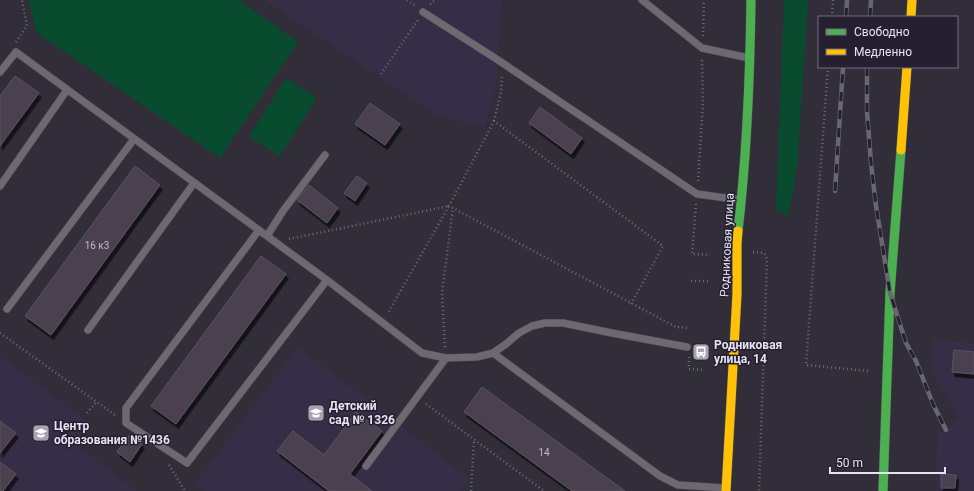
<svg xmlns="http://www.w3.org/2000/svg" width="974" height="491" font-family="Roboto,sans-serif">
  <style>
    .built { fill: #362d46 }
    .green { fill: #084b2f }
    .building { fill: #4b404f; stroke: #59545e; filter: url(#shadow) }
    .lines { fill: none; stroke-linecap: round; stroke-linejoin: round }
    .lane-casing { stroke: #4f4b55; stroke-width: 8 }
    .fast-casing { stroke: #4f4b55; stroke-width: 10 }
    .slow-casing { stroke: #4f4b55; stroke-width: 10 }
    .path { stroke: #6c6a71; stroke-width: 2.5; stroke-dasharray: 1 3; stroke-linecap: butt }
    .lane { stroke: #6c6971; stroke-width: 7 }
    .fast { stroke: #4caf50; stroke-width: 9 }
    .slow { stroke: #ffc107; stroke-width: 9 }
    .rail-casing { stroke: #68666f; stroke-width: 4.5 }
    .rail { stroke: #261f32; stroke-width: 3; stroke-dasharray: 9; stroke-linecap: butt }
    .labels { text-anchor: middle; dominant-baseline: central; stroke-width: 3; stroke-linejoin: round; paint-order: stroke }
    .number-label { font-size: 10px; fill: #bfbac7 }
    .street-label { font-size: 12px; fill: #e6e2ef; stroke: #261f32 }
    .poi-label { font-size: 12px; font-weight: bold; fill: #e6e2ef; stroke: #261f32; text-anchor: start }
  </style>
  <defs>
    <filter id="shadow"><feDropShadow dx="2.5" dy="4.5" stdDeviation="0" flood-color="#0009"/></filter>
  </defs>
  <rect width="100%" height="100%" fill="#312e39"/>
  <path class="built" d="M265,0h237l-6,88 -11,39 -48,-11z
    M933,339l41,4v148h-38l1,-63 9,2 13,-13 -28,-46z
    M298,347l172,132 -9,12h-256l-10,-8z
    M0,355l88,67 -12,22 61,47h-137z"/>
  <path class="green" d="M28,0h211l59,42 -78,116 -183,-125z
    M784,0h24l-11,169 -9,47 -12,-6z
    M286,78l31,20 -37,58 -31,-19z"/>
  <path class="building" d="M15,76l24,17 -39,53v-50z
    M370,103l30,21 -15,21 -30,-21z
    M540,107l42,31 -11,16 -42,-31z
    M135,166l25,19 -109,150 -26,-19z
    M357,176l10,7 -12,18 -11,-8z
    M309,185l29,23 -11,15 -30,-23z
    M261,256l25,18 -110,150 -25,-18z
    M954,350l20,2v22l-22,-2z
    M482,387l143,104h-53l-108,-79z
    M356,412l26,19 -32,43 22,17h-43l-52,-40 16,-20 31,24z
    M0,421l16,12 -16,20z
    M129,435l13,9 -12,18 -13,-10z
    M0,462l16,12 -13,17h-3z
    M941,474l15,1 -1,13h-14z"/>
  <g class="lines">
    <g class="lane-casing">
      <path id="lane" d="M642,0l60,48 47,10
        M423,12l75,48 199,134 44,6
        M0,72l16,-20 311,228 95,73 24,5 31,-1 16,-4 13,-9 13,-11 13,-7 13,-3h18l49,10 75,14
        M0,186l67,-96
        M259,230l-133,178v15l61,40 140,-183
        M267,236l16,-25 42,-56
        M7,309l127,-170
        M88,330l106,-147
        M493,353l167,123 18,9 48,3
        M366,466l80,-108"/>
    </g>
    <g class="fast-casing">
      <path id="fast" d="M738,231c9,-77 12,-154 13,-231
        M883,491l7,-198 11,-143"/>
    </g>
    <g class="slow-casing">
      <path id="slow" d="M911,17l1,-17
        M901,150l6,-83
        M726,491l11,-197v-51l1,-12"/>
    </g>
    <path class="path" d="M407,0l9,6
      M430,4l5,-4
      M832,17l1,-17
      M703,36l1,-36
      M16,42l11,-16 -5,-26
      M828,67l-22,298 63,6
      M381,74l37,-54
      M494,121l7,-29 1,-17
      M698,181l5,-77 -1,-45
      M696,204l-4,50 18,1
      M289,239l160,-33 -61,107
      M753,252l11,1 3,6 -8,232
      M691,281h18
      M631,304l32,-58 -169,-125 -45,85 227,121 13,1
      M0,333l115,82
      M445,347l-3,-54 11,-85
      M689,357v12l15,1
      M426,404l118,87
      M87,413l10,-12
      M169,465l16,26
      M471,491l3,-51"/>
    <use href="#lane" class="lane"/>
    <use href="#fast" class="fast"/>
    <use href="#slow" class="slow"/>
    <g class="rail-casing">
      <path id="rail" d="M846,17l1,-17
        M870,17l1,-17
        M867,67v45l4,51 5,43 14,87 16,50 10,18 17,43 13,26
        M835,191l8,-124"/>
    </g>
    <use href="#rail" class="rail"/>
  </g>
  <defs>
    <g id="bus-square" transform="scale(0.9)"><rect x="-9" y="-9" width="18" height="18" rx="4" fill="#a7a3af" stroke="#261f32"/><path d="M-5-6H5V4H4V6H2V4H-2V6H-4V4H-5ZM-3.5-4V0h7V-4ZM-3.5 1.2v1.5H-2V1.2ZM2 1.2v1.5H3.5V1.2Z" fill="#fff"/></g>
    <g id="school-square" transform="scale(0.9)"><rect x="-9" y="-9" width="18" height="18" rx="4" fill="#a7a3af" stroke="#261f32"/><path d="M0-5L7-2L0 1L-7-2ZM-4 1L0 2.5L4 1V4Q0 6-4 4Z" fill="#fff"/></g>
  </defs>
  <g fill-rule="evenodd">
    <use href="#bus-square" x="701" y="352"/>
    <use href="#school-square" x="316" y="413"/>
    <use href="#school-square" x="41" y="433"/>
  </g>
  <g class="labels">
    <g class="number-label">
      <text x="97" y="245">16 к3</text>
      <text x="544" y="452">14</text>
    </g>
    <g class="street-label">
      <text transform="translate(727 245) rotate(-87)">Родниковая улица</text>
    </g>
    <g class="poi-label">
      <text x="714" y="345">Родниковая<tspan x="714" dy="14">улица, 14</tspan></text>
      <text x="329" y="406">Детский<tspan x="329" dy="14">сад № 1326</tspan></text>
      <text x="54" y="426">Центр<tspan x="54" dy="14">образования №1436</tspan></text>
    </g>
  </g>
  <rect x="818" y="16" width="140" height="52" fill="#261f32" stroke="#736d7e"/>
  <rect x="826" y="29" width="20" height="6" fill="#4caf50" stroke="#736d7e"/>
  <text x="854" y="36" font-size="12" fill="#e6e2ef">Свободно</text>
  <rect x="826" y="49" width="20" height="6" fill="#ffc107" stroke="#736d7e"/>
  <text x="854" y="56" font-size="12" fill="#e6e2ef">Медленно</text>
  <path d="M830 467v6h115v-6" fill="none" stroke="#e6e2ef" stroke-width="2"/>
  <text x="836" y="467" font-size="12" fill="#e6e2ef" stroke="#261f32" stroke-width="3" paint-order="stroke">50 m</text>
</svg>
